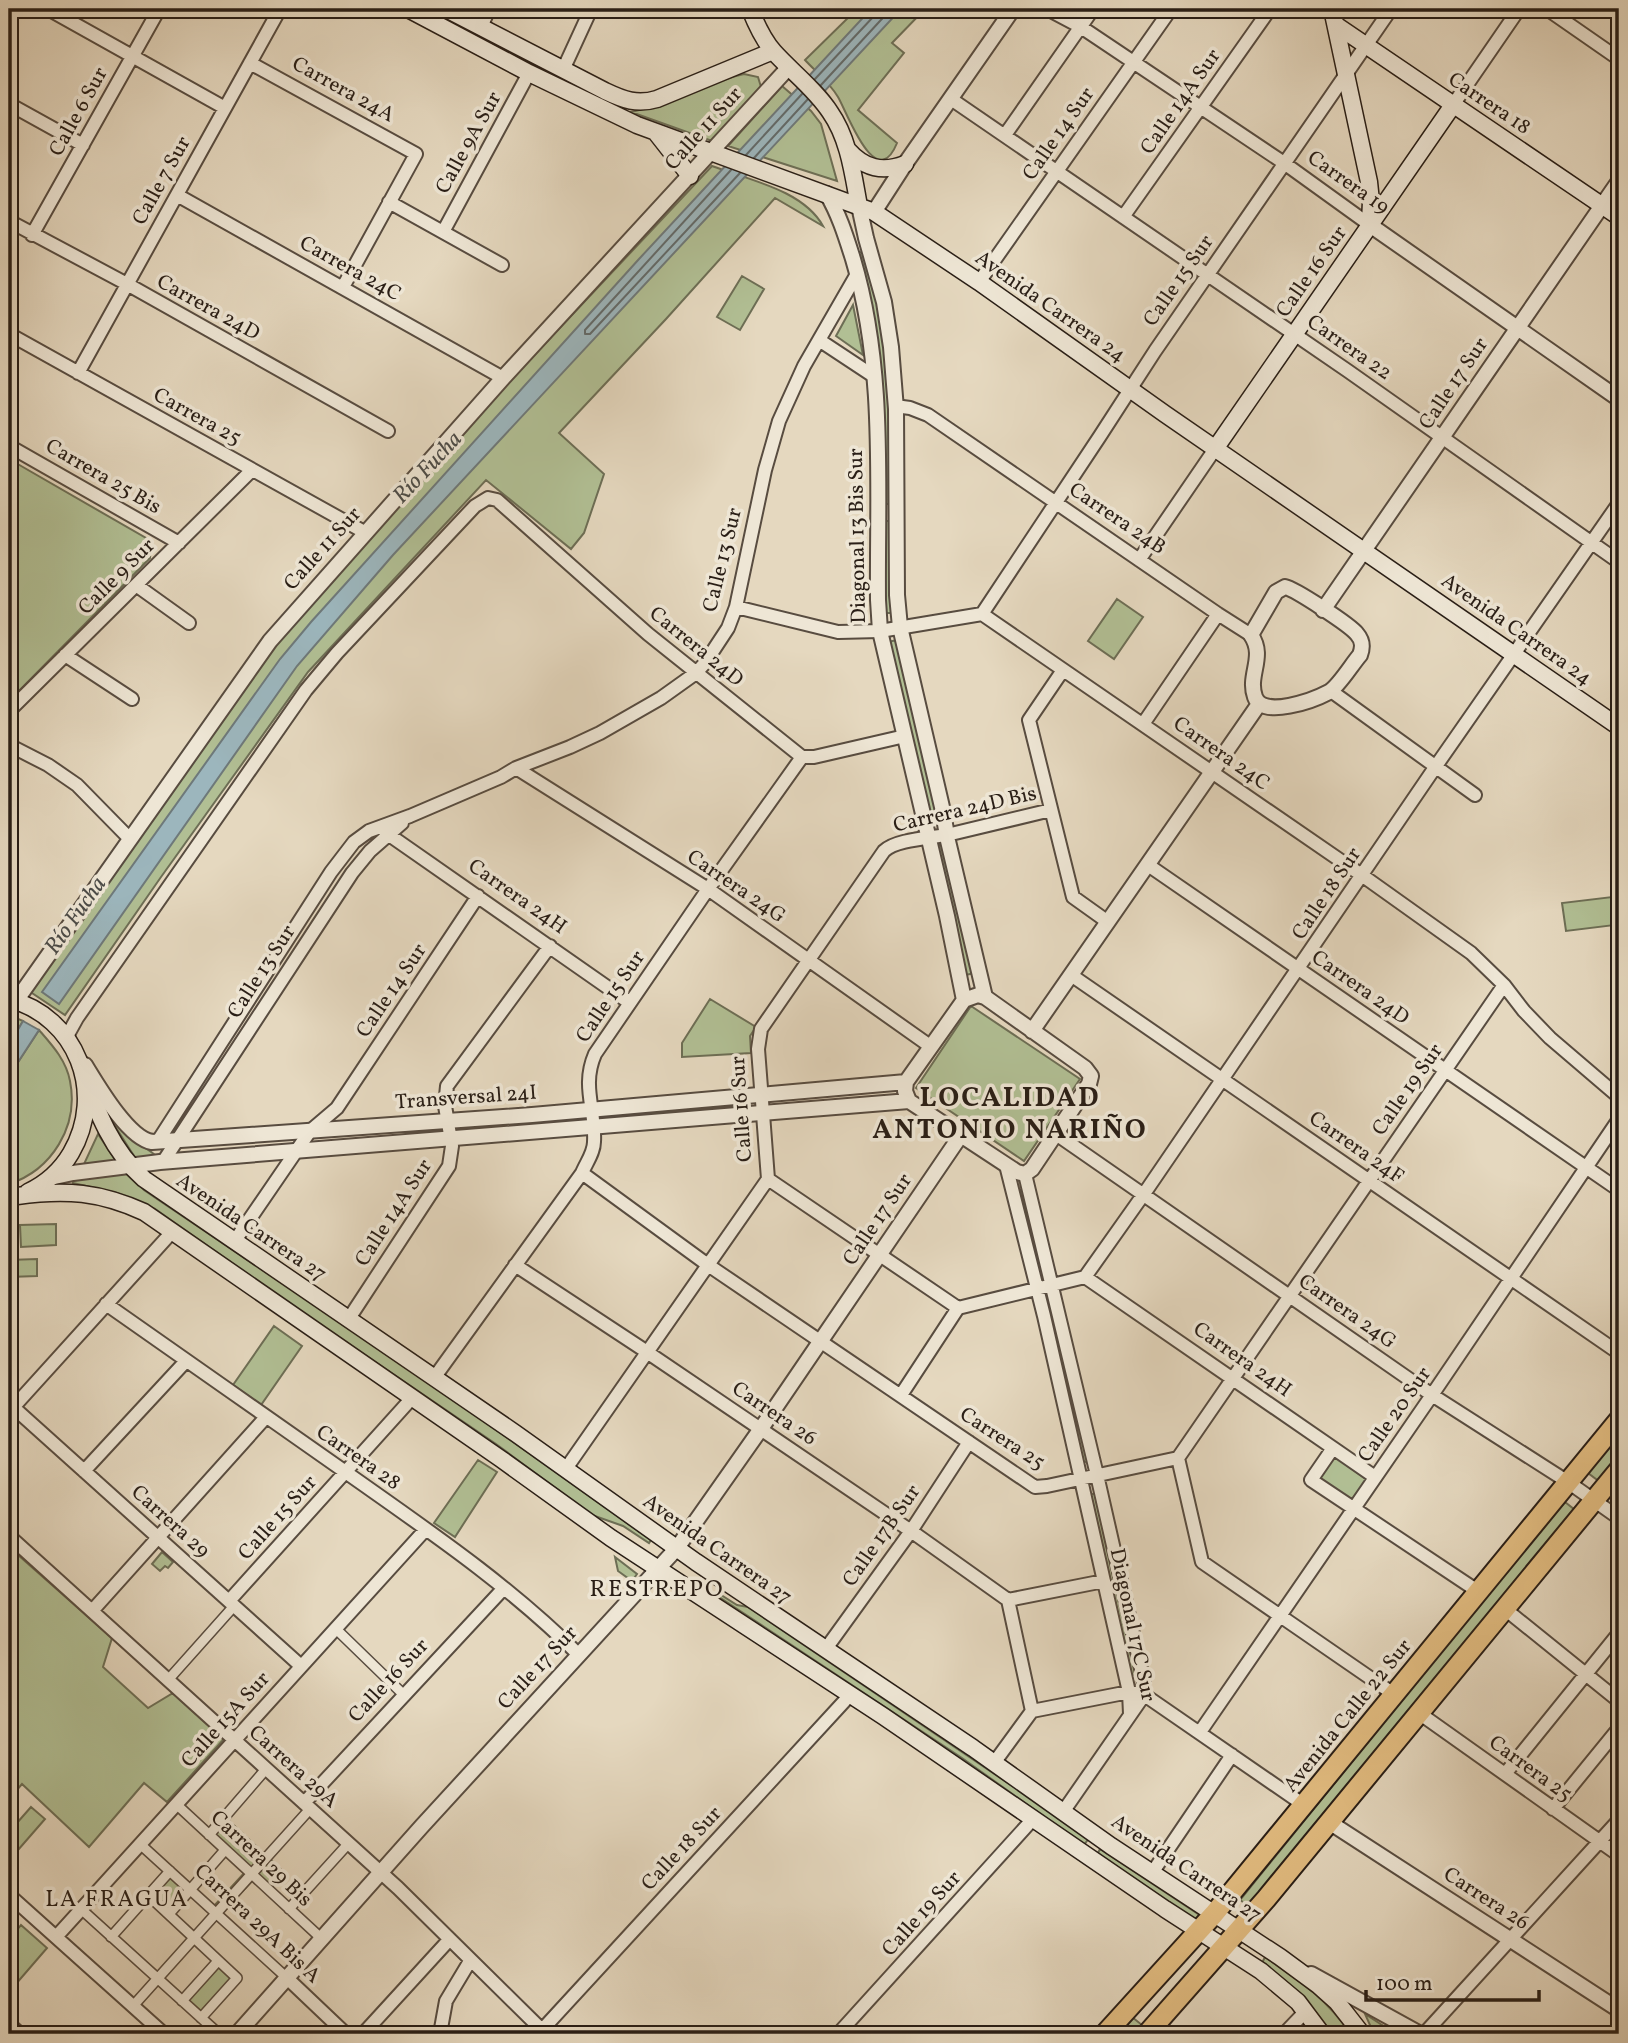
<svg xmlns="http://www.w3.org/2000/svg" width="1628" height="2043" font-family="Vollkorn,serif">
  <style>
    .green { fill: #b1bf94; stroke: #6d6e55; stroke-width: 2 }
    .water { fill: #9cb6bd; stroke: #6e797a; stroke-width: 2 }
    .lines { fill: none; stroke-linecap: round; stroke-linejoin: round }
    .shore { stroke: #626a6a; stroke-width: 2 }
    .pedestrian-casing { stroke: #584c40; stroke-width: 12 }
    .minor-casing { stroke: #584c40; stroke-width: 16 }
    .tertiary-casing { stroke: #584c40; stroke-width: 18 }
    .secondary-casing { stroke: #291e16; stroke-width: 19 }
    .primary-casing { stroke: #291e16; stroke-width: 23 }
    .pedestrian { stroke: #eee6d5; stroke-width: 9 }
    .minor { stroke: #eee6d5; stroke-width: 12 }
    .tertiary { stroke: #eee6d5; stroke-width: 14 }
    .secondary { stroke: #eee6d5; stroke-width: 16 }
    .primary { stroke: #e2bc80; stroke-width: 19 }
    .labels { text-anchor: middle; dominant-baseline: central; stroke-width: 7; stroke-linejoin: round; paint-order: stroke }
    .street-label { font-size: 21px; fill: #291e16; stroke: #eee6d5 }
    .water-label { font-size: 23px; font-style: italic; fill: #4c4c48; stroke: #eee6d5 }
    .neighbourhood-label { font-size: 23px; letter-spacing: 2px; fill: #291e16; stroke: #eee6d5 }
    .quarter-label { font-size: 24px; letter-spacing: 2px; fill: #291e16; stroke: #eee6d5 }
    .district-label { font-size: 28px; font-weight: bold; letter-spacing: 2px; fill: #291e16; stroke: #eee6d5 }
  </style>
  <rect width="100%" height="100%" fill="#e5d8bf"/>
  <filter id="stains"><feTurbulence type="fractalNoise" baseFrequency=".00286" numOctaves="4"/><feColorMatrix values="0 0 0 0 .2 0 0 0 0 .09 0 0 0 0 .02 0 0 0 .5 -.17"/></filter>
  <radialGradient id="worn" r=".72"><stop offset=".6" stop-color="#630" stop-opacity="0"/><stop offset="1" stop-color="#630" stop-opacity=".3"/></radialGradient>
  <path class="green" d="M857,9h68l-33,34 12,10 -46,57 39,33c-21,52 -50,-31 -59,-46 -8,-14 -22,-25 -33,-37z
    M744,74l14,3 3,10 -49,54 -81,-29c39,-9 74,-29 113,-38z
    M782,86l29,25 10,13 16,57 -109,-35z
    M712,166c37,14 91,24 111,60l-48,-28 -109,121 -107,114 45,41 -20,59 -13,16 -85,-69 -178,192 -147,205 -96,138 -36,-24 233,-331 214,-243z
    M862,252c7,24 16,48 20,73 9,58 9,120 9,179h-8l-26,-251z
    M742,276l22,13 -24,41 -23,-13z
    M853,305l10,50 -27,-19z
    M9,459l137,79c4,7 5,12 4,20l-141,143z
    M882,521h9l2,92h-8z
    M1117,599l26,18 -29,42 -26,-18z
    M897,640l42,183 -9,2 -42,-183z
    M944,844l30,129 -8,2 -30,-129z
    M1612,897l3,28 -49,6 -4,-28z
    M710,999l46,28 -6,9 1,17 -69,4v-14z
    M971,1006l109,73 -56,82 -108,-73z
    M9,1015l14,6 -14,24z
    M39,1030c13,15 27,30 31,51 9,45 -18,89 -61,103v-108z
    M107,1105c7,11 14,23 23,32 9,9 17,10 27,20l-21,2 -32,-50z
    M98,1134l18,27 -32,3z
    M126,1171l18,19 19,13 253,170 235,167 -2,3 -26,-17 -31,-11 -96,-71 -200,-136 -141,-99 -38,-16 -44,-10v-5z
    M1025,1189l20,83 -8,2 -21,-83z
    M56,1224v21l-35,2 -1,-22z
    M37,1259v17l-28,1v-17z
    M1052,1300l38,161 -11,2 -37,-160z
    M274,1326l28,20 -41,59 -28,-20z
    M1619,1434v24l-19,24 -12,-9z
    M1334,1456l33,24 -16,22 -33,-24z
    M478,1460l19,12 -42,65 -21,-14z
    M1097,1493l40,182 -8,1 -41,-181z
    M1565,1502l10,8 -326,396 -9,-6 226,-279z
    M9,1547l103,91 -9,29 45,41 25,-15 51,46 -57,63 -23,-19 -55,64 -67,-63 -13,15z
    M162,1552l11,10 -5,6 -3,-2 -5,5 -8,-7z
    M615,1557l22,17 -5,7 -14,-10z
    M718,1593l19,12 11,2 341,231 -5,7 -122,-87 -246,-163z
    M31,1807l14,12 -27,31 -9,-8v-10z
    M225,1817l60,56 -16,17 -14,-12 -33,35 -8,-7 33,-36 -38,-35z
    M1100,1849l101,67 -5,5 -99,-66z
    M170,1871l20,19 -21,24 -21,-19z
    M21,1925l26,23 -38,44v-52z
    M1265,1957c32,22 64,43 85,77h-20c-20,-30 -41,-49 -68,-71z
    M218,1962l19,16 -36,38 -17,-15z
    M1365,2014l31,20h-22z
    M1132,2017l10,8 -8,9h-17z"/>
  <path class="water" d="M871,9h30l-508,546 -96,111 -238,338 -17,-12 238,-333 31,-37 328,-363z
    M23,1021l16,9 -30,46v-31z"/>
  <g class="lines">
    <path class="shore" d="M815,79l59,-63 2,-7
      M821,85l70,-76
      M746,155l56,-61
      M754,158l54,-59
      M731,170l-146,160v4h5l150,-161"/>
    <g class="pedestrian-casing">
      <path id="pedestrian" d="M335,1628l70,68
        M168,1680l66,-74
        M176,1804l146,135
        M209,1835l57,-66
        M140,1844l147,134
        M148,1895l89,83 -36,40
        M81,1909l138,125
        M289,1909l59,-65
        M169,1914l56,-64
        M111,1937l59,-66
        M182,2001l36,-40
        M133,2006l177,-197"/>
    </g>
    <g class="minor-casing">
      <path id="minor" d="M48,9l177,99
        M1047,9l34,18 203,136 86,62
        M1547,9l72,50
        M481,27l8,-18
        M250,63l166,91 -73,133
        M563,70l28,-61
        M951,99l397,272 271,191
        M9,104l74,41
        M1453,105l66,-96
        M1005,135l88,-126
        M177,195l326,183
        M389,202l113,63
        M1123,217l147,-208
        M9,221l118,63 261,147
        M443,232l86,-159
        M32,235l127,-226
        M979,282l192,-273
        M9,334l357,199
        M819,340l56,37
        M78,373l202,-364
        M895,406l15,2 18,7 290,199 33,21
        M9,446l170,97
        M1139,560l76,-111
        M136,585l53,38
        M736,607l102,25 42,-1 102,-17 381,262 108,77 33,32 20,26 26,27 69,59
        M982,614l118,-178 55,-85 236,-342
        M65,655l67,44
        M1063,670l-34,50 44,177 35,25
        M1331,691l144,104
        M9,711l243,-241
        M1143,724l75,-110
        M9,745l39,20 29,20 53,54
        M516,768l192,121 222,157
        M385,832l245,171
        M1148,865l471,325
        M1071,975l548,378
        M66,1038l11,-20 229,-328 31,-37 138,-147 13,-8 9,2 151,134 154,123h12l91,-21
        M1056,1134l376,261 136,87 51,36
        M158,1141l173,-269 23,-30 15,-11 41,-15 91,-39 15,-9 54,-21 30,-14 61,-35 35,-25 9,-10 23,-35 8,-21 29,-137 14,-49 25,-55 53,-92
        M163,1162l189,-289 18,-22 32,-28
        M1006,1165l38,151 85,376 1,22
        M582,1173l126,92 327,222 12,-1 131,-28
        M1025,1174l72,301 47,207 -2,16 -79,114
        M768,1179l190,129
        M234,1242l76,-111 27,-23 141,-212
        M515,1265l126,83 270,183 97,69
        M1085,1277l290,200
        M106,1304c83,58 165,116 248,174 78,55 157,109 225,177
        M958,1308l127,-31 63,-89 288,-422 183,-263
        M348,1320l101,-154 3,-20 -7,-40 2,-20 103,-140
        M434,1378l148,-205c4,-10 12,-20 12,-31 2,-32 -13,-56 1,-88l113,-165 94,-132
        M901,1395l57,-87
        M13,1407l288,259
        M9,1412l163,-180
        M1333,1448l-22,32 168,112
        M1178,1458l326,-473
        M1178,1458l24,104 193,133
        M565,1470l203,-291 -10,-130 3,-20 123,-178c12,-12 49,-13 67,-17 34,-8 67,-16 100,-24
        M84,1471l102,-110
        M9,1536l389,352 148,146
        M1008,1600l24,111
        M1008,1600l96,-19
        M229,1601l183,-203
        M1505,1609l114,92
        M92,1611l174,-194
        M825,1650l86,-119 58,-89
        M1032,1711l97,-19 14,2 161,111
        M1419,1713l200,142
        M1200,1732l232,-337 187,-276
        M994,1763l38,-52
        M1505,1774l114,-141
        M304,1803l200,-215
        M1553,1809l66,-81
        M1152,1873l80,-118
        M9,1895l155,139
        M56,1937l370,-408
        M287,1978l59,56
        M9,2024l11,10
        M542,2030l309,-336
        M363,2034l86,-94
        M440,2034l6,-33 24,-40
        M838,2034l195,-215
        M1284,2034l22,-23
        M1424,2034l195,-214"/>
    </g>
    <g class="tertiary-casing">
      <path id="tertiary" d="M827,194c12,20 19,43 26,65 33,110 24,227 25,341l2,31 67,285 17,84
        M859,206l7,32 18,64 7,45 5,62 1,186 3,32 42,180 6,34 37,156
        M874,212l31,-48 108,-155
        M1370,225l249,174
        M1285,587c10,2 65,38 72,47 6,7 6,13 3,21 -8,9 -21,31 -31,37 -15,8 -66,27 -74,5 -8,-22 11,-40 -4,-62l25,-43z
        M1323,610l296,-429
        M978,995l7,2 100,71 6,8 -2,8 -57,85 -7,5 -8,-2 -108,-71 -4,-10 1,-9 58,-82z
        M16,1001l254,-360 233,-263 286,-311
        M1032,1031l227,-327
        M85,1065c13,21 43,73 67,77l380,-27 374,-33
        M50,1178l23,-5 87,-11 749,-61
        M1329,1822l290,188
        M1311,1974l109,60
        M237,2034l185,-208 255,-278 83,-118 201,-295"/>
    </g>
    <g class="secondary-casing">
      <path id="secondary" d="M408,9l121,64 108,52 237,87 105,70 186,132 454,313
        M446,9l159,82c19,9 32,14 52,8l116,-48
        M750,9c6,15 13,31 24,43 18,20 41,37 56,60 19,27 23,62 29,94
        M1332,9l37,173 2,19 -1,22
        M1336,25l283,192
        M657,134l33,42
        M848,150c16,18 34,23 57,14
        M1215,449l238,-344
        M9,999c68,18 97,94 62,154 -10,17 -26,31 -43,39
        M83,1072c14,40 29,79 61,107l371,254 181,129 277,186 138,98 169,111 38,28 19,17 25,32
        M17,1196c49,-7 83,-4 127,16l357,247 110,79 272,178 282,193 96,62 37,31 24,32"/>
    </g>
    <g class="primary-casing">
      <path id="primary" d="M1105,2034l109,-120 405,-494
        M1147,2034l119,-135 353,-429"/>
    </g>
    <use href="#pedestrian" class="pedestrian"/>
    <use href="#minor" class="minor"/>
    <use href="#tertiary" class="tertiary"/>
    <use href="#secondary" class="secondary"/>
    <use href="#primary" class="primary"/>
  </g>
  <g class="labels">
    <g class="street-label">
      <text transform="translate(343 90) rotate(29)">Carrera 24A</text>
      <text transform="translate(1181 102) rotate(-55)">Calle 14A Sur</text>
      <text transform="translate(1489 104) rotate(34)">Carrera 18</text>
      <text transform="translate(79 112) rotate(-61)">Calle 6 Sur</text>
      <text transform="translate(704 129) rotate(-48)">Calle 11 Sur</text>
      <text transform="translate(1059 134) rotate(-55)">Calle 14 Sur</text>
      <text transform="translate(469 143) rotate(-61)">Calle 9A Sur</text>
      <text transform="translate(162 181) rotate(-61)">Calle 7 Sur</text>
      <text transform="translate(1348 183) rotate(35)">Carrera 19</text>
      <text transform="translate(350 269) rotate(29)">Carrera 24C</text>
      <text transform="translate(1312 272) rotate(-55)">Calle 16 Sur</text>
      <text transform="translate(1179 281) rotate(-55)">Calle 15 Sur</text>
      <text transform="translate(1050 307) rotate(35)">Avenida Carrera 24</text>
      <text transform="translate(208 308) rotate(29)">Carrera 24D</text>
      <text transform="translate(1349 348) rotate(35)">Carrera 22</text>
      <text transform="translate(1454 384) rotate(-56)">Calle 17 Sur</text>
      <text transform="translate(197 417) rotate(29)">Carrera 25</text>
      <text transform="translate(103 477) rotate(30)">Carrera 25 Bis</text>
      <text transform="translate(1117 519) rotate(34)">Carrera 24B</text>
      <text transform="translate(858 536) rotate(-91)">Diagonal 13 Bis Sur</text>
      <text transform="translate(323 549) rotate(-48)">Calle 11 Sur</text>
      <text transform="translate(723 560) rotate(-76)">Calle 13 Sur</text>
      <text transform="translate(117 577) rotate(-45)">Calle 9 Sur</text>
      <text transform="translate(1516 630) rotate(35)">Avenida Carrera 24</text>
      <text transform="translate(696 647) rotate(39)">Carrera 24D</text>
      <text transform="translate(1221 754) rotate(35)">Carrera 24C</text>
      <text transform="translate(965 810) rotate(-13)">Carrera 24D Bis</text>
      <text transform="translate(736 887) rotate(34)">Carrera 24G</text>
      <text transform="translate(1327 894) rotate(-56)">Calle 18 Sur</text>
      <text transform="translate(517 897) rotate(35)">Carrera 24H</text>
      <text transform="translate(262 972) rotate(-57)">Calle 13 Sur</text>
      <text transform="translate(1360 988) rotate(35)">Carrera 24D</text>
      <text transform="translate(392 991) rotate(-56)">Calle 14 Sur</text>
      <text transform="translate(611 997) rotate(-56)">Calle 15 Sur</text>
      <text transform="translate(1408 1090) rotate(-55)">Calle 19 Sur</text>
      <text transform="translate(466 1098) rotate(-4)">Transversal 24I</text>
      <text transform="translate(742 1109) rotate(-94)">Calle 16 Sur</text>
      <text transform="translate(1356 1148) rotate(35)">Carrera 24F</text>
      <text transform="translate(394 1213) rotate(-57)">Calle 14A Sur</text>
      <text transform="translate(878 1220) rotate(-56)">Calle 17 Sur</text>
      <text transform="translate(251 1228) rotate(34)">Avenida Carrera 27</text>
      <text transform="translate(1347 1312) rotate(35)">Carrera 24G</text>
      <text transform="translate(1242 1360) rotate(35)">Carrera 24H</text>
      <text transform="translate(774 1414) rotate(34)">Carrera 26</text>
      <text transform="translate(1395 1415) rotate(-55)">Calle 20 Sur</text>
      <text transform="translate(1002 1439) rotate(33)">Carrera 25</text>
      <text transform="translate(358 1458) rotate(35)">Carrera 28</text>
      <text transform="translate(278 1518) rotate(-48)">Calle 15 Sur</text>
      <text transform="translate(170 1522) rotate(42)">Carrera 29</text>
      <text transform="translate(882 1536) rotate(-55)">Calle 17B Sur</text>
      <text transform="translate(717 1550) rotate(35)">Avenida Carrera 27</text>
      <text transform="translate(1132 1625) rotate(78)">Diagonal 17C Sur</text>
      <text transform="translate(538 1668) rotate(-47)">Calle 17 Sur</text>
      <text transform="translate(389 1681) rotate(-47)">Calle 16 Sur</text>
      <text transform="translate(1348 1716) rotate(-51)">Avenida Calle 22 Sur</text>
      <text transform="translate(226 1720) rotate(-48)">Calle 15A Sur</text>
      <text transform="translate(293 1767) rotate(42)">Carrera 29A</text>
      <text transform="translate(1530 1769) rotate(36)">Carrera 25</text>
      <text transform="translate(682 1849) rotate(-47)">Calle 18 Sur</text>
      <text transform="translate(261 1859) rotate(43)">Carrera 29 Bis</text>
      <text transform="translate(1186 1869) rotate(34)">Avenida Carrera 27</text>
      <text transform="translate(1486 1899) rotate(33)">Carrera 26</text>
      <text transform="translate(922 1914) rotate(-48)">Calle 19 Sur</text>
      <text transform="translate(257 1924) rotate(43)">Carrera 29A Bis A</text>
    </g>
    <g class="water-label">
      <text transform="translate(428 468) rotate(-47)">Río Fucha</text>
      <text transform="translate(76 916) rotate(-55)">Río Fucha</text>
    </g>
    <g class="neighbourhood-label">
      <text x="117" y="1900">LA FRAGUA</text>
    </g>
    <g class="quarter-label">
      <text x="657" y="1590">RESTREPO</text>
    </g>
    <g class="district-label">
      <text x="1010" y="1098">LOCALIDAD<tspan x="1010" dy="32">ANTONIO NARIÑO</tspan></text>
    </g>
  </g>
  <rect width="1628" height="2043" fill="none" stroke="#e5d8bf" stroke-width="35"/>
  <rect x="10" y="10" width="1607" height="2022" fill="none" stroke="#291e16" stroke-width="3.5"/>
  <rect x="18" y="18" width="1593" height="2008" fill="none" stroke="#291e16" stroke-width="2"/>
  <path d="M1366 1990v10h173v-10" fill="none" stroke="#291e16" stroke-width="3.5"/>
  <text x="1376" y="1990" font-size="21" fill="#291e16" stroke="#eee6d5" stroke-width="5" paint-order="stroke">100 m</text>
  <rect width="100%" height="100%" filter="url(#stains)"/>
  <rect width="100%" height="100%" fill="url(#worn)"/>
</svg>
